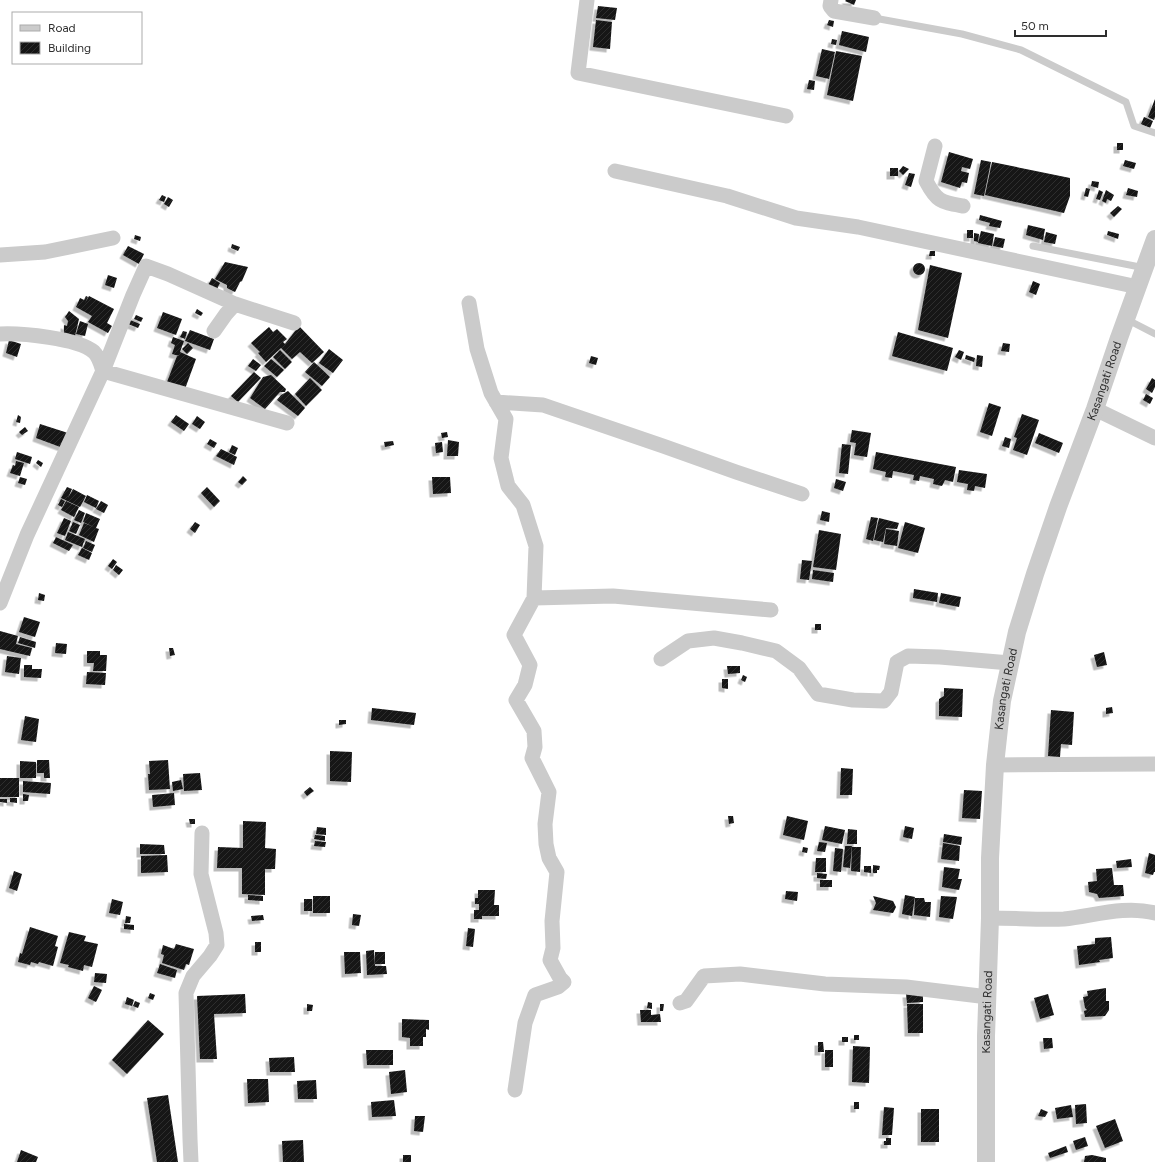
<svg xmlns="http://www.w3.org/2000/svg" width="1155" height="1162" font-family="Figtree,sans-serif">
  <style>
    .building { fill: url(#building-hatch); filter: url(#shadow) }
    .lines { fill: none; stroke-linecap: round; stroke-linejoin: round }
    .service { stroke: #cbcbcb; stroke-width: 7 }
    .minor { stroke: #cbcbcb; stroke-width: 15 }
    .tertiary { stroke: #cbcbcb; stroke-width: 18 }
    .labels { text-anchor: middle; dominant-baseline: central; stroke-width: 4; stroke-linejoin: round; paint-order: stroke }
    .street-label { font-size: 12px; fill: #2e2e2e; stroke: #fff }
  </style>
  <defs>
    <pattern id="building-hatch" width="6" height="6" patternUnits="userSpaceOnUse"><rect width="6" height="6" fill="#151515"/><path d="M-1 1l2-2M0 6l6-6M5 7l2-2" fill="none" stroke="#2f2f2f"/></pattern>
    <filter id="shadow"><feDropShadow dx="-3.5" dy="3.5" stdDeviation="0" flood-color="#0004"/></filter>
  </defs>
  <rect width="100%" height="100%" fill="#fff"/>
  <path class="building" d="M846,0h10l-2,5 -9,-4z
    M598,6l19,2 -2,12 -19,-2z
    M596,20l16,2 -2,27 -17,-2z
    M829,20l5,1 -1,6 -6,-2z
    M842,31l27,6 -3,15 -27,-7z
    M832,39l5,1 -1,5 -5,-1z
    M822,49l13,3 -6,27 -13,-3z
    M836,51l26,5 -9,45 -26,-6z
    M809,80l6,1 -1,9 -7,-1z
    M1155,99v18l-1,3 -6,-3z
    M1144,117l9,4 -3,7 -9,-4z
    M1117,143h6v7h-6z
    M949,152l24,7 -3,10 -8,-2 -1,4 8,2 -2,10 -5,-1 -2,6 -19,-6z
    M981,160l10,2 -7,34 -10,-2z
    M1125,160l11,3 -2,6 -11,-3z
    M992,162l78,16v18l-6,17 -79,-18z
    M903,166l6,3 -6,6 -4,-4z
    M890,168h8v8h-8z
    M909,173l6,1 -4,13 -6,-2z
    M1092,181l7,1 -1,6 -7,-2z
    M1086,188l4,1 -2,8 -4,-1z
    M1128,188l10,3 -1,6 -11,-2z
    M1099,190l4,2 -3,8 -4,-1z
    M1106,190l8,5 -3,6 -4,-2 -1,4 -4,-2z
    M162,195l4,2 -2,5 -5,-2z
    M168,197l5,3 -4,7 -5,-3z
    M1118,206l4,3 -8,8 -4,-4z
    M980,215l22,6 -2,7 -11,-2 1,-3 -11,-3z
    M1028,225l17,4 -2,11 -17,-5z
    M967,230h6v8h-6z
    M981,231l13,3 -2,12 -14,-3z
    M1108,231l11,3 -1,5 -11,-4z
    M1046,232l11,3 -2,9 -11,-2z
    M974,233l5,1 -1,8 -4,-1z
    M135,235l6,2 -1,4 -6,-2z
    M995,237l10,2 -2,9 -10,-2z
    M232,244l8,3 -2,4 -7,-3z
    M128,246l16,8 -5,10 -16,-9z
    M930,251h5v5h-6z
    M225,262l23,5 -6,14 -2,1 -5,10 -8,-4v-3l-12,-6z
    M913 269a6 6 0 1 1 12 0a6 6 0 1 1-12 0Z
    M930,265l32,8 -14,65 -30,-8z
    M108,275l9,3 -3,10 -9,-3z
    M212,278l8,5 -3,6 -9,-4z
    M1033,281l7,3 -4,11 -7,-3z
    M86,296l2,1 -3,6 4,-7 25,13 -7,14 5,3 -4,7 -20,-11 4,-6 -16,-9 4,-9 4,2z
    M197,309l6,4 -2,3 -6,-3z
    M69,311l10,8 -4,17 -11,-3v-8l3,1 1,-5 -3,-4z
    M163,312l19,7 -6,16 -19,-7z
    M136,315l7,3 -2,4 -7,-3z
    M130,320l10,4 -2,4 -10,-4z
    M80,321l8,3 -3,12 -9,-2z
    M299,326l25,26 -12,11 -12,-11 -8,7 -11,-11 -15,14 -8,-9 2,-1 -9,-9 18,-16 4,5 4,-3 10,10 -4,3 2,2z
    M190,330l24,9 -4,11 -25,-9z
    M183,331l4,1 -2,7 -5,-2z
    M898,332l55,16 -6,23 -55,-15z
    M173,337l11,4 -4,11 16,7 -11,30 -18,-7 10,-26h2l-7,-2 3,-9 -4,-2z
    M9,340l12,4 -4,13 -11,-4z
    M188,343l5,5 -6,6 -5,-5z
    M1003,343l7,1 -1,8 -8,-1z
    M329,349l14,11 -10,13 -14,-10z
    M280,350l12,12 -7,7 -12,-12z
    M959,350l5,2 -3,8 -6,-3z
    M966,355l9,3 -1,4 -9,-3z
    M977,355l6,1 -1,11 -6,-1z
    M591,356l7,2 -2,7 -7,-2z
    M253,359l8,6 -5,6 -8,-5z
    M271,359l13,11 -7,7 -13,-11z
    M314,362l16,15 -8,9 -17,-14z
    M254,372l7,6 -23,24 -7,-6z
    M271,375l15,14 -1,3h-5l-15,17 -15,-11 13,-21z
    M310,378l12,12 -16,16 -11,-12z
    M1152,378l3,2v7l-3,6 -6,-4z
    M288,391l17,17 -7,8 -21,-16 4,-5z
    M1146,394l7,4 -3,6 -7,-4z
    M989,403l12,4 -9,29 -12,-4z
    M1022,414l17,6 -12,35 -14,-5 4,-12 -3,-1z
    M18,415l3,2 -1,6 -4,-1z
    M176,415l13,9 -5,7 -13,-9z
    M197,416l8,6 -5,7 -8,-5z
    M40,424l28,9 -5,15 -27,-10z
    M25,427l3,4 -6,4 -3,-3z
    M852,430l19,3 -4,24 -13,-2 2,-12 -6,-1z
    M447,432l1,5 -6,1 -1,-5z
    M1039,433l24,10 -4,10 -24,-10z
    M1005,437l6,2 -2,9 -7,-2z
    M210,439l7,4 -3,5 -7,-4z
    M448,440l11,2 -1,14h-11z
    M393,441l1,4 -9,2 -1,-5z
    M442,442l1,10 -7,1 -1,-10z
    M842,444l9,1 -3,29 -9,-1z
    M232,445l6,3 -3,7 -6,-3z
    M221,449l16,8 -3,8 -18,-9z
    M17,452l15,5 -2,7 -15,-5z
    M876,452l80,15 -3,15 -8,-2 -3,6 -9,-2 1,-5 -14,-3 -1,5 -6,-1 1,-5 -21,-4 -1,7 -7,-1 1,-5 -13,-3z
    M38,460l5,3 -2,4 -5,-4z
    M16,461l8,2 -4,13 -10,-3 3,-8 2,1z
    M959,470l28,4 -2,14 -10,-2 -1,5 -7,-1 1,-6 -11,-2z
    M243,476l4,4 -5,5 -4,-3z
    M20,477l7,2 -2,6 -7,-2z
    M432,477h18l1,16 -18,1z
    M836,479l10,3 -3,9 -9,-3z
    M67,487l5,2 -4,9 5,-9 13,7 -6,11 -19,-9z
    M207,487l13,14 -6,6 -13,-14z
    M87,495l12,6 -3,7 -12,-6z
    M61,499l4,2 -3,6 -4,-2z
    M66,501l13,6 -5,10 -13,-7z
    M101,501l7,4 -4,8 -8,-4z
    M79,510l6,3 -4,10 -7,-3z
    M822,511l8,2 -1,9 -9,-2z
    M86,513l14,6 -4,9 3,1 -5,13 -15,-7 5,-12 10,4 -11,-5z
    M871,517l7,1 -5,23 -7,-2z
    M64,518l7,3 -6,15 -8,-3z
    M879,518l20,5 -2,6 -11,-1 -3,14 -9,-2z
    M73,522l7,3 -4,9 -7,-3z
    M195,522l5,3 -5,8 -5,-4z
    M905,522l20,6 -7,25 -20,-5z
    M886,529l13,2 -2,15 -13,-2z
    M819,530l22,4 -5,36 -23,-3z
    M68,532l17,7 -3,8 -17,-7z
    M56,537l17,8 -4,6 -16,-8z
    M86,541l9,4 -3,7 -9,-4z
    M82,548l10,5 -3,7 -11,-5z
    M113,559l4,3 -5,7 -4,-3z
    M802,560l10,1 -3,19 -9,-1z
    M116,565l7,5 -4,5 -6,-5z
    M813,570l21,3 -1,9 -21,-3z
    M914,589l24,4 -1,9 -24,-4z
    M39,593l6,2 -1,6 -6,-1z
    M941,593l20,4 -2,10 -20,-4z
    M24,617l16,5 -5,15 -16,-5z
    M815,624h6v6h-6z
    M0,631l18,5 -2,8 16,4 -2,8 -30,-7z
    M20,637l16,5 -1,6 -17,-5z
    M56,643l11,1 -1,10 -11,-1z
    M169,648h4l2,7 -5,1z
    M87,651h13v4h7l-1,16h-13l1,-8h-7z
    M1104,652l3,13 -10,2 -3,-12z
    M7,656l14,2 -2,16 -14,-2z
    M24,665h8v4h10l-1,9 -17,-1z
    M727,666h13v7l-12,1z
    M87,672l19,1 -1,12 -19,-1z
    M743,675l4,2 -2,5 -4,-2z
    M722,679h6v10l-6,-1z
    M944,688l19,1 -1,28 -23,-1v-17l5,-3z
    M1112,707l1,6 -7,1v-6z
    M372,708l44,5 -2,12 -43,-5z
    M1051,710l23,2 -2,33 -11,-1 -1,13 -12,-1z
    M25,716l14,3 -3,23 -15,-2z
    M339,720h7v4l-7,1z
    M330,751l22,1 -1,30 -21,-1z
    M37,760h12l1,18h-6v-5h-7z
    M168,760l2,29 -21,1 -1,-16h2l-1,-13z
    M20,761l16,1v16h-16z
    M841,768l12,1 -1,26h-12z
    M200,773l2,17 -18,1 -1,-17z
    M0,778h19v19h-19z
    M181,780l2,9 -10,2 -1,-9z
    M23,781l28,2 -1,11 -27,-2z
    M310,787l4,4 -7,5 -3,-4z
    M964,790l18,1 -2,28 -18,-1z
    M174,793l1,12 -22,2 -1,-12z
    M23,794l6,1 -1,6h-5z
    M10,798h7v5l-7,-1z
    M0,799h7v4l-7,-1z
    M728,816h5l1,7 -5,1z
    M787,816l21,5 -4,19 -21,-5z
    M189,819h6v5h-5z
    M243,821l23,1 -1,26 11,1 -1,20h-10v26l-23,-1v-26h-25l1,-21 25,1z
    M825,826l20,4 -3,14 -20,-4z
    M905,826l9,2 -2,11 -9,-2z
    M317,827l9,1v7l-10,-1z
    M848,829l9,1v14h-10z
    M944,834l18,3 -1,8 -18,-3z
    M315,835l10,1v5l-11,-2z
    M315,841l11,1 -1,5 -11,-1z
    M819,842l8,1 -2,9 -8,-1z
    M943,843l17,3 -1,15 -18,-2z
    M140,844l24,1 1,9h-25z
    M845,846h7l-2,22 -7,-1z
    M803,847l5,1 -1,5 -5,-1z
    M852,847h9l-1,25 -9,-1z
    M835,848l8,1 -2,23 -8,-1z
    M1149,853l6,2v17h-1l-1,3 -8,-2z
    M167,855l1,17 -27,1v-17z
    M816,858h10v14h-11z
    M1131,859l1,8 -15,1 -1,-7z
    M873,865l7,1 -1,4h-2v3h-4z
    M864,866h7v7l-7,-1z
    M944,867l16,2 -2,10h4l-3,11 -17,-3z
    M1112,868l2,17h9l1,11 -25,2 -2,-4 -8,-2 -1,-10 9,-1 -1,-12z
    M14,871l8,3 -5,17 -8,-3z
    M817,873l10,1 -1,5 -9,-1z
    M820,880h12v7h-12z
    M478,890h17l-1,15h5v11h-17v3h-8v-9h5v-6h-4v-6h3z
    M786,891l12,1 -1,9 -12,-2z
    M248,895l15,1v5l-15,-1z
    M905,895l10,2 -3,19 -10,-2z
    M313,896h17v17h-17z
    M873,896l20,5 3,6 -3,6 -20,-3 3,-7z
    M941,896l16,1 -4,22 -14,-2z
    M915,898h9l1,4h6l-1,15 -16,-2z
    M112,899l11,3 -3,13 -11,-2z
    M304,899h8v12h-8z
    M353,914l8,1 -2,11 -7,-1z
    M263,915l1,5 -12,1 -1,-5z
    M126,916l5,1 -1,6h-5z
    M124,924l10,1v5l-10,-1z
    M30,927l28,9 -3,10 3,1 -5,19 -14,-4 -1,2 -7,-2 -1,3 -12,-3 2,-9 2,1z
    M468,928l7,1 -2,18 -7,-1z
    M69,932l17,4 -2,5 14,3 -6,23 -8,-2 -1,6 -15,-4 1,-2 -9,-2z
    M1111,937l2,21 -14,2 1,2 -21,3 -2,-19 18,-2v-6z
    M255,942h6v10h-6z
    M176,944l18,5 -5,16 -3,-1 -2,6 -22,-7 2,-8 -3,-1 2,-9 11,4z
    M374,950l1,16h11l1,8 -20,1 -1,-24z
    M344,952h16l1,21 -16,1z
    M375,952h10v12h-10z
    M160,964l17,6 -2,8 -18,-5z
    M95,973l12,1 -1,9 -12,-1z
    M94,986l8,4 -6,12 -8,-4z
    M1106,988v13h3v9l-4,6 -20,1 -1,-6 3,-1 -2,-2 -2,-11 5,-1 -1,-5z
    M150,993l5,2 -2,5 -5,-2z
    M245,994l1,19 -32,1 3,45h-17l-3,-63z
    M906,994h17v8l-16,1z
    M1048,994l6,21 -14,4 -6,-21z
    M127,997l7,3 -2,6 -7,-2z
    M135,1001l5,2 -2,5 -5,-2z
    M648,1002l4,1v6l-5,-1z
    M307,1004l6,1 -1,6h-5z
    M660,1004h4l-1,7h-3z
    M907,1004h16v29h-15z
    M640,1010h11v5l9,-1 1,8h-20z
    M402,1019l27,1v10l-3,-1v8h-3v9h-13v-8l-8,-1z
    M148,1020l16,14 -37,40 -15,-14z
    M854,1035h5v5h-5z
    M842,1037h6v5h-6z
    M1043,1038h9l1,10 -9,1z
    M818,1042h5l1,10h-6z
    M853,1046l17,1 -1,36 -17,-1z
    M366,1050h27v15h-26z
    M825,1050h8v17h-8z
    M294,1057l1,15h-25l-1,-14z
    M405,1070l2,22 -16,2 -2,-22z
    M247,1079h21l1,23 -21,1z
    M316,1080l1,19h-19l-1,-18z
    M168,1095l10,67h-21l-10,-64z
    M394,1100l2,16 -24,1 -1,-15z
    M854,1102h5v7h-5z
    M1086,1104l1,19 -11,1 -1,-19z
    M1071,1105l2,12 -16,2 -2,-11z
    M884,1107l10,1 -2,27h-10z
    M921,1109h18v33h-18z
    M1041,1109l7,3 -3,5 -7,-1z
    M415,1116h10l-2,16 -9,-1z
    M1115,1119l8,22 -18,7 -9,-22z
    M1085,1137l3,9 -12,4 -3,-9z
    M886,1138h5v7h-7v-4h2z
    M303,1140l1,22h-21l-1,-21z
    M1066,1146l2,6 -18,6 -2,-5z
    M21,1150l17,7 -2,5h-19z
    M403,1155h8v7h-8z
    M1092,1155l14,3v4h-22l1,-6z"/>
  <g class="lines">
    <path class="service" d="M874,18l88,16 59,16 105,52 8,24 21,7
      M1033,246l112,22
      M1126,319l29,15"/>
    <path class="minor" d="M587,0l-9,73 208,43
      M831,0l-1,6 4,5 40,7
      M935,146l-9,35c11,21 15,21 37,25
      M615,171l112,25 69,22 62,9 280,60
      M0,255l45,-3 68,-14
      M469,303l8,46 14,44 15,26 -5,39 7,28 15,19 13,41 -2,52 -20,37 16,30 -5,20 -9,15 18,31 1,16 -3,11 17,34 -4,32 1,20 3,14 8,14 -5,49 1,27 -3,12 10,18 4,4 -6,5 -23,8 -10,28 -10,67
      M214,331l12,-17 9,-10 59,19
      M0,334c21,-1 78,4 94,18 5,5 7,13 9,19l184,52
      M496,402l47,3 120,41 73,26 66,22
      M1095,409l60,29
      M534,598l79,-2 158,14
      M0,603l27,-68 76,-164 30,-76 13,-29 22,8 67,30
      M661,659l27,-18 26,-3 28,5 34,8 23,17 19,26 35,6 31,1 7,-9 6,-30 11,-6 32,1 70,6
      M995,765l160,-1
      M990,918c25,0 50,2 74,1 29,-3 61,-14 91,-6
      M680,1003l6,-2 18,-25 36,-2 85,10 81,3 82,10
      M191,1162l-1,-23 -4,-146 7,-17 17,-20 7,-11 -1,-12 -15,-59 1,-41"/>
    <path class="tertiary" id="s1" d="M986,1162v-126l4,-118v-60l5,-93 7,-64 15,-69 18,-58 23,-67 37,-98 24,-71 36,-99"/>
  </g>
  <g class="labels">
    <g class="street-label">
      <text stroke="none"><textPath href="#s1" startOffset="798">Kasangati Road</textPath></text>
      <text stroke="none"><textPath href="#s1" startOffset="474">Kasangati Road</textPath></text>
      <text stroke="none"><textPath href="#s1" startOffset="150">Kasangati Road</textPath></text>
    </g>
  </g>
  <rect x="12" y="12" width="130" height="52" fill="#ffffff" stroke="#ababab"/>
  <rect x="20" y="25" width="20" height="6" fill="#cbcbcb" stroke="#ababab"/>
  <text x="48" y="32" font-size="12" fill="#2e2e2e">Road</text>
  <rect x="20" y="42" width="20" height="12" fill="url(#building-hatch)" stroke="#ababab"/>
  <text x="48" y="52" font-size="12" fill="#2e2e2e">Building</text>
  <path d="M1015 30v6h91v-6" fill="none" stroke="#2e2e2e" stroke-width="2"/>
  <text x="1021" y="30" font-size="12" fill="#2e2e2e" stroke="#ffffff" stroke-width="3" paint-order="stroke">50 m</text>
</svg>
